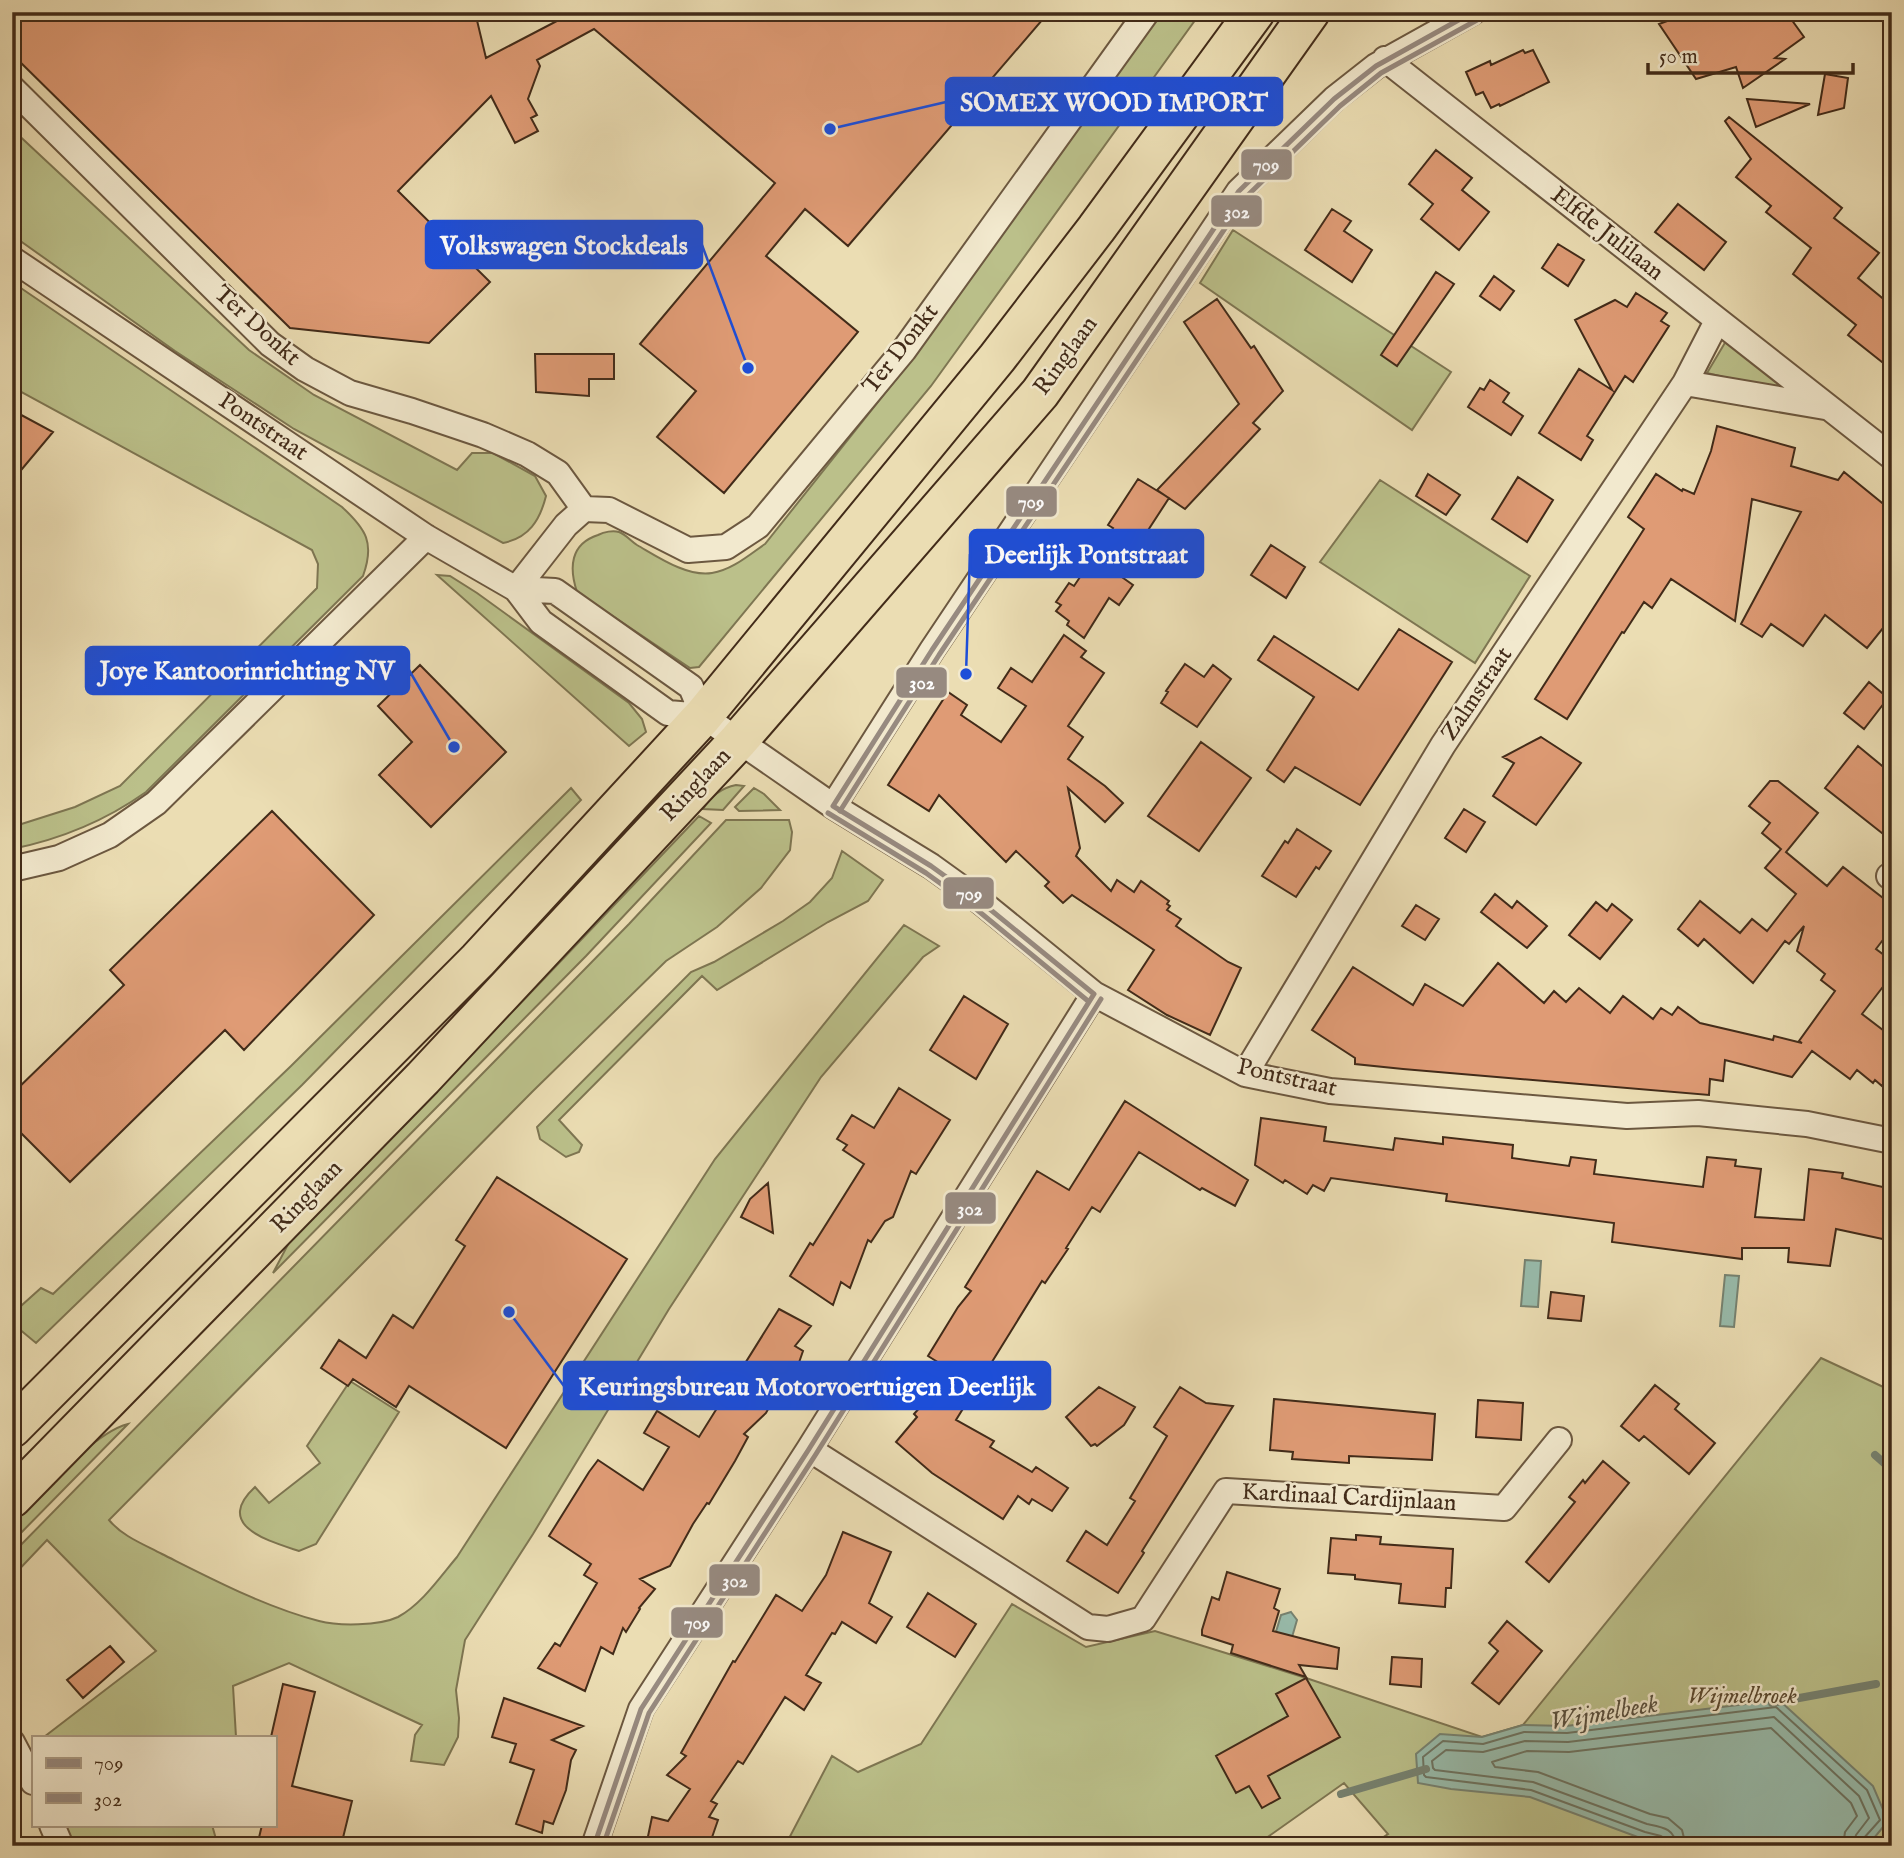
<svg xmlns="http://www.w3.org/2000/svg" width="1904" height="1858" font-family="'IM FELL English',serif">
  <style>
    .green { fill: #bbc08a; stroke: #7e7652; stroke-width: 2 }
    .water { fill: #98bcac; stroke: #768271; stroke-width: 2 }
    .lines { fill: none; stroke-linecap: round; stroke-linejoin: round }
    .shore { stroke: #6d7462; stroke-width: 2 }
    .stream { stroke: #768271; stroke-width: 8 }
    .building { fill: #df9b75; stroke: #422b19; stroke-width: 2 }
    .street-casing { stroke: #6c5840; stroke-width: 28 }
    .primary-casing { stroke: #422b19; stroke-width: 42 }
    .street { stroke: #f2e9ce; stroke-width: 24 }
    .primary { stroke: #ebddb3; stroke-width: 38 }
    .bus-1-casing { stroke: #f2e9ce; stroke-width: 10 }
    .bus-2-casing { stroke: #f2e9ce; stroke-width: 10 }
    .bus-1 { stroke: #978a80; stroke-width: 5 }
    .bus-2 { stroke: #978a80; stroke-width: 5 }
    .labels { text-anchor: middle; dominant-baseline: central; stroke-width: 5; stroke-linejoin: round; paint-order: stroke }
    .street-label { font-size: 24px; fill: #422b19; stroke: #f2e9ce }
    .park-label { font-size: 24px; font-style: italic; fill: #5a4930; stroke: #f2e9ce }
    .water-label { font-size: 26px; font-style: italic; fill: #584f3e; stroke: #f2e9ce }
    .leader { fill: none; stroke: #1d4ed8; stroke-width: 2.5 }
    .callout-dot { fill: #1d4ed8; stroke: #f2e9ce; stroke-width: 2.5 }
    .callout { fill: #1d4ed8; stroke: #1d4ed8; stroke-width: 2.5 }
    .callout-label { font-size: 26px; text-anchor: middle; font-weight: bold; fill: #fff }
    .line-badge { stroke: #f2e9ce; stroke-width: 2.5 }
    .badge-label { font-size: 19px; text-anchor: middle; font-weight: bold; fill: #fff }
  </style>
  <rect width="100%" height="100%" fill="#ebddb3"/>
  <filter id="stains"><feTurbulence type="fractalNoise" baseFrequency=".00286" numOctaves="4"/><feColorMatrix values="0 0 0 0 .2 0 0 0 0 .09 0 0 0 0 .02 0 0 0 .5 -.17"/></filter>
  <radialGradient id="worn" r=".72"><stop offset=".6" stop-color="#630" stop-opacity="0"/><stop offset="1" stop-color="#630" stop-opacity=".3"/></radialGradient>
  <path class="green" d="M1162,12h39l-270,374 -232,281 -9,1 -113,-76c-8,-24 -7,-48 21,-57 6,-3 15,-5 21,-3 6,2 12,9 18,13 21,12 50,32 75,28 20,-3 37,-18 53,-29l140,-176z
    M12,129l237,221 65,45 143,75 15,-17h21l42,23 11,20c-6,24 -17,42 -43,47l-209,-114 -119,-78 -163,-116z
    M1233,230l218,142 -39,58 -212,-147z
    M12,282l330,225c24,22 33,36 21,69l-217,216c-41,29 -84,47 -134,57v-22l63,-20 45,-21 197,-198 1,-24 -6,-14 -300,-163z
    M1726,341l56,45 -4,4 -71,-17z
    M1380,480l150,96 -55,87 -155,-101z
    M437,575l13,1 27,17 152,110 13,16 4,13 -17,14z
    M736,785l8,1 -21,24 -20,-1c8,-13 18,-21 33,-24z
    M571,788l10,12 -279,285 -266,258 -24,-20v-9l29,-26 12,6 238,-228z
    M754,788l10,6 16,16 -41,1 -4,-4z
    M699,816l12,7 -125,133 -313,317 21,-40 223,-226z
    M726,820h63l3,12 -2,18 -29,38 -44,39 -51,34 -133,130 -424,429c13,16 34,24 53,34 50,25 103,53 157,67 19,5 60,5 79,-4 24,-13 42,-40 59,-60l258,-398 189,-234 35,21 -16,11 -102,120 -152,232 -136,225 -68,106 -9,50 3,28 -1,19 -14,28 -33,-4 4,-26 7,-10 -133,-62 -56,23 3,51h-192l112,-86 -109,-111 -35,37v-23l617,-630z
    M842,851l41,29 -15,21 -40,21 -111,68 -15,-14 -143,144 23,25 -3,7 -13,5 -26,-18 -3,-12 154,-155 23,-10 69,-41 27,-19 22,-24z
    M1821,1358l71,33v455h-522l18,-12 -44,-51 -89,63h-470l47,-90 26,16 63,-28 91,-140 74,43 69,-16 151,47 176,59 41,-12z
    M350,1381l49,31 -83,132 -17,7c-30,-10 -86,-25 -44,-64l14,16 51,-40 -13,-17z
    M128,1424l-116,118v-19c27,-27 80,-90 116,-99z
    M57,1825h155l6,21h-151z"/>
  <path class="water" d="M1525,1260l16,1 -3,46 -17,-1z
    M1725,1275l14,1 -5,51 -14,-1z
    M1291,1612l6,8 -9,31 -16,-6 9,-30z
    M1779,1700l94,86 15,35 -18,22 -8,3h-186l-33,-7 -113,-42 -79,-8 -33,-6 -2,-29 24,-20 42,3 41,-12 43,1z"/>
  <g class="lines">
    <path class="shore" d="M1667,1846l-1,-7 -5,-3 -16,-4 -114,-42 -105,-13 -2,-2 -1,-18 20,-16 40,3 41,-12 43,1 209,-26 91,83 13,30 -17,19 -1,7
      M1676,1846c-1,-18 -14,-19 -29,-22l-114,-42 -98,-12 -2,-2 -1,-7 14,-11 37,2 42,-11 43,1 206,-25 85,79 10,22 -13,17 -3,11
      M1686,1846l-4,-16 -14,-12 -18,-4 -112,-42 -43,-5 -3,-5 35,-11 42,1 202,-24 80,75 6,13 -12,16 -2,14"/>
    <path class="stream" d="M1875,1455l17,15
      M1772,1703l104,-19
      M1341,1794l85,-25"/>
  </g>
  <path class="building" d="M21,12h454l11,46 88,-46h475l-201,234 -43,-37 -39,47 92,76 -134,161 -67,-56 39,-46 -56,-47 135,-161 -181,-154 -57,31 3,6 -12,33 9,16 -6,3 7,13 -23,12 -24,-47 -93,95 92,91 -61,61 -139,-15 -278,-274v-33z
    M1692,12h94l18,25 -29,21 10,1 -42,29 -7,-21 -40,12 -37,-55z
    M1523,50l2,3 8,-3 16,32 -49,24 -1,-2 -8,4 -8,-16 -7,3 -10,-23 24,-11 1,4z
    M1825,74l23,4 -4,30 -26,7z
    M1747,99l63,5 -54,23z
    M1729,117l113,91 -8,10 45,35 -21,25 34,28v64l-44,-35 8,-10 -63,-51 18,-26 -45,-36 5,-6 -35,-29 15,-18 -26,-38z
    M1436,150l36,28 -10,12 27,22 -30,38 -38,-31 12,-15 -24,-20z
    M1678,204l48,38 -22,28 -49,-38z
    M1332,209l19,12 -7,10 28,19 -20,32 -47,-32z
    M1558,244l26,16 -16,26 -26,-18z
    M1436,272l18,12 -57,82 -16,-11z
    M1494,276l20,15 -14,19 -20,-14z
    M1636,293l31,20 -6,8 8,5 -36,56 -8,-6 -38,60 6,4 -12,20 -42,-27 40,-64 33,21 -37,-70 40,-20 12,7z
    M1217,299l34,49 3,-2 29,45 -30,32 7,6 -75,80 -28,-19 82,-86 -55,-82z
    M535,354h79v25h-25v17l-53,-4z
    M1490,380l19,13 -6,9 20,14 -12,19 -43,-28 12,-19 4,2z
    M12,410l41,22 -41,49z
    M1717,426l78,22 -4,18 47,14 6,-8 48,39v106l-25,31 -42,-33 -22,31 -32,-22 -9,13 -21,-13 60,-112 -49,-13 -17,122 -64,-42 -19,29 -8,-6 -20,31 -2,-1 -55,87 -32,-20 109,-170 -16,-12 28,-43 26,17 1,-2 11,5 17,-43z
    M1428,474l32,21 -14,20 -30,-19z
    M1518,477l35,23 -26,42 -35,-23z
    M1138,479l31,19 -50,77 14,10 -14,20 -10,-7 -25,40 -17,-13 2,-4 -13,-10 5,-6 -5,-3 13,-19 5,3 39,-58 -5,-3z
    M1271,545l34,22 -19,31 -35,-23z
    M1399,629l53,33 -92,143 -65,-38 -11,15 -17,-12 47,-73 -56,-37 16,-24 84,54z
    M1064,635l22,16 -5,6 23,16 -36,53 15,11 -15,22 37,27 18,17 -18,19 -37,-34 12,60 -4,8 35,35 6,-11 17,12 7,-11 28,20 -2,3 3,2 -3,4 14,9 -5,7 52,36 13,6 -31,67 -43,-20 -39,-25 26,-40 -82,-55 -9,8 -18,-17 4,-4 -33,-31 -10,11 -67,-67 -10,16 -41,-26 60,-93 19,13 -6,10 40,27 25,-36 -28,-18 13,-20 21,14z
    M1185,664l19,13 9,-12 18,14 -34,48 -36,-24 7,-11 -2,-1z
    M420,665l86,87 -75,75 -52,-52 33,-33 -34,-36z
    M1869,682l19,16 -24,31 -20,-16z
    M1541,737l40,26 -45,62 -43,-29 21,-33 -11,-6z
    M1201,742l50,36 -52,73 -51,-35z
    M1858,746l34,28v67l-67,-53z
    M1770,781h8l40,32 -32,39 41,34 16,-19 49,38v23l-16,21 16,12v14l-30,39 30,23v37l-10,12 -7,-6 -2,3 -16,-13 -7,9 -38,-28 -20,26 -67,-17 -2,21 -13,-2 -1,16 -306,-26 -48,-5v-6l-43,-28 41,-63 60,38 12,-21 38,22 35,-43 46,40 10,-12 12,11 13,-14 31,25 13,-17 30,23 8,-11 11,7 6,-8 22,16 73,17 1,-4 28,7 -3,-2 36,-50 -14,-11 4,-6 -28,-23 7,-25 -15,18 -4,-3 -32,42 -49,-44 -6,7 -20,-17 22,-28 40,32 12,-14 15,12 29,-37 -31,-26 16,-19 -19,-16 8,-10 -21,-17z
    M1464,809l21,13 -19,30 -21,-14z
    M272,811l102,104 -130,135 -19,-20 -155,152 -58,-58v-30l112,-109 -14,-15z
    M1297,829l34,22 -12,18 -3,-2 -20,30 -34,-21 23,-35 3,2z
    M1495,894l17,14 5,-7 30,25 -20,22 -46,-36z
    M1596,902l11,9 5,-7 20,16 -32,39 -31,-24z
    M1416,905l23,14 -14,21 -23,-14z
    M964,996l44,28 -32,55 -46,-29z
    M899,1088l51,32 -34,54 -5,-3 -18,46 -8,4 -14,21 -3,-2 -18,48 -9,-6 -8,23 -43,-29 20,-33 3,2 51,-81 -21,-14 4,-5 -10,-6 15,-24 22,13z
    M1125,1101l123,79 -13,26 -33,-18 -2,2 -61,-38 -39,60 -8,-5 -26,41 2,1 -23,34 -3,-2 -86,139 38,21 -4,6 42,25 4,-5 32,21 -16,23 -20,-12 -3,5 -11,-8 -15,23 -71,-46 -36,-31 21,-25 -3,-3 38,-43 -24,-15 30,-49 13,-16 -6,-4 72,-116 32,19z
    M1261,1118l65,9 -2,14 69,9 2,-12 48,6v-7l70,8 -1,13 57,8 2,-9 25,3 -2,14 109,13 4,-30 29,3 -1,6 26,3 -6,48 49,3 5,-51 34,4 -1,5 50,11v52l-56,-12 -6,37 -42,-4 1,-14h-47v11l-130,-17 2,-19 -168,-22 1,-7 -116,-16 -7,13 -11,-6 -6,9 -22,-14 -2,3 -28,-18z
    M497,1177l130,82 -121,189 -97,-62 -13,21 -43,-28 -5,7 -27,-18 18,-28 27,18 27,-43 20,13 52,-82 -9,-6z
    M768,1183l5,50 -32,-16 9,-18z
    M1551,1292l33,4 -3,25 -33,-3z
    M779,1309l32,17 -16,20 8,5 -9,26 -6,-4 -22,40 -22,21 4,3 -13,24 -26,43 -2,-1 -14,21 -23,42 -30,13 15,10 -16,19 1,1 -14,23 -3,-4 -10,26 -12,-7 -16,44 -47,-23 17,-25 5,3 37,-63 -13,-8 7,-11 -42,-28 40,-64 9,-12 45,30 26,-43 -25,-14 13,-22 42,26z
    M1655,1385l24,19 -4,5 40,34 -26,31 -45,-38 -5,5 -18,-15z
    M1099,1387l36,20 -11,18 -27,21 -2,-2 -4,2 -25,-29z
    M1180,1387l26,16 27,3 -91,145 2,2 -26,40 -51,-32 19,-30 21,14 28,-44 -5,-3 37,-62 -13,-9z
    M1274,1399l161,15 -3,46 -83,-4v7l-57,-4 1,-7 -23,-2z
    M1478,1400l45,3 -2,37 -45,-3z
    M1603,1461l26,22 -80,99 -23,-20 49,-60 -6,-5 14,-17 2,3z
    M843,1532l48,20 -22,51 23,14 -16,26 -34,-21 -7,12 -3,-1 -26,42 15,8 -17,27 -19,-13 -42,67 -5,-3 -27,40 6,3 -8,13 9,3 -9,26h-63l6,-29 16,4 22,-32 -23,-14 19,-19 -5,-3 52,-92 2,1 41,-67 26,16 24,-36z
    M1356,1535l25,2 -1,7 73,5 -2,39h-5l-1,19 -46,-4 2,-19 -46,-5v-4l-27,-2 3,-35 25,2z
    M1227,1572l53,17 -6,19 5,3 -6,20 66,17 -2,21 -38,-4 7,12 -75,-24 2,-8 -31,-10v-5l10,-33 7,3z
    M928,1593l48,31 -21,33 -48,-30z
    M1507,1621l35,30 -43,53 -27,-21 26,-32 -9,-8z
    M110,1646l14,16 -41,36 -16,-18z
    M1392,1657l30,2 -1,28 -31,-3z
    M1306,1678l34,59 -72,39 12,22 -18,10 -13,-22 -13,7 -20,-37 72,-40 -12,-22z
    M283,1684l32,8 -23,94 60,15 -11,45h-84l5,-21h13v-88h-4z
    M504,1698l79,28 -31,14 24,10 -5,10 -5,30 -13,34 -9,-3 -2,12 -26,-9 18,-54 -24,-8 6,-18 -24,-7z"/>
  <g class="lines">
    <g class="street-casing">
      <path id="street" d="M1385,59l507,398
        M12,88l258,256 35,25 45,24 62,18 71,24 44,19 31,19 26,36
        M12,259l414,278 90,52 25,33 127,91 35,3 130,90 98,60 50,36 113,92 151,80 85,17 297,25 71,-3 109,11 85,17
        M1685,383l140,24
        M516,589l50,-64 18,-16 25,1 79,40 38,-3 32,-21 146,-176 243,-338
        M516,589l39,2 136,96 12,29
        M833,806l99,-156 307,-459 95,-92 42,-33 97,-54
        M12,869l47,-11 51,-23 46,-32 270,-266
        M1889,876l3,-1
        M1245,1074l198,-329 242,-362 32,-62
        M809,1449l279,178 20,2 35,-10 83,-128 278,17 55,-68
        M12,1742l21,40
        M52,1825l9,21
        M594,1846l47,-137 168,-260 285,-455"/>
    </g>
    <g class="primary-casing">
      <path id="primary" d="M12,1428l466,-468 225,-244 294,-358 99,-129 159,-217
        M12,1498l411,-420 315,-337 302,-348 270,-381"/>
    </g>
    <use href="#street" class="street"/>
    <use href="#primary" class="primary"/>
    <g class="bus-1-casing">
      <path id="bus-1" d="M833,806l99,-156 307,-459 95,-92 42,-33 97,-54
        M833,806l98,60 50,36 113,92
        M594,1846l47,-137 168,-260 285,-455"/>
    </g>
    <g class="bus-2-casing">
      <path id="bus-2" d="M840,811l99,-156 307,-458 94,-91 41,-33 96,-53
        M828,813l98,60 50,36 112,92
        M603,1846l46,-133 167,-259 285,-455"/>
    </g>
    <use href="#bus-1" class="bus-1"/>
    <use href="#bus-2" class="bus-2"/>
  </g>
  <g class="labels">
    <g class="street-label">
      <text transform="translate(1607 234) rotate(38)">Elfde Julilaan</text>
      <text transform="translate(257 326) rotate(42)">Ter Donkt</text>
      <text transform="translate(901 349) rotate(-52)">Ter Donkt</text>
      <text transform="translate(1066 356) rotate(-54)">Ringlaan</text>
      <text transform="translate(263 427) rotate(34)">Pontstraat</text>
      <text transform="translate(1477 694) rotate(-56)">Zalmstraat</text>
      <text transform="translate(696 785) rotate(-47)">Ringlaan</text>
      <text transform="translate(1287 1078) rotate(13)">Pontstraat</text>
      <text transform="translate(307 1197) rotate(-46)">Ringlaan</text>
      <text transform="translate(1349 1498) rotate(3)">Kardinaal Cardijnlaan</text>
    </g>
    <g class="park-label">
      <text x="1742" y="1696">Wijmelbroek</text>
    </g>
    <g class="water-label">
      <text transform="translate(1604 1713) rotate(-10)">Wijmelbeek</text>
    </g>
  </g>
  <path class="leader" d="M830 129L946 102M748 368L702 245M966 674L970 554M454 747L409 670M509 1312L564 1386"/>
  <g class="callout-dot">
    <circle cx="830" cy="129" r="7"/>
    <circle cx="748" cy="368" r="7"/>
    <circle cx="966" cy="674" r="7"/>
    <circle cx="454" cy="747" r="7"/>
    <circle cx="509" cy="1312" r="7"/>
  </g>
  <g class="callout">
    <rect x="946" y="78" width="336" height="47" rx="7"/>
    <rect x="426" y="221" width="276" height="47" rx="7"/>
    <rect x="970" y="530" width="233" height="47" rx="7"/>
    <rect x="86" y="647" width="323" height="47" rx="7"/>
    <rect x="564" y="1362" width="486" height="47" rx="7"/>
  </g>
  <g class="callout-label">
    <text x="1114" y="111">SOMEX WOOD IMPORT</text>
    <text x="564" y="254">Volkswagen Stockdeals</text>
    <text x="1086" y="563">Deerlijk Pontstraat</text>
    <text x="247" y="679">Joye Kantoorinrichting NV</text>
    <text x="807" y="1395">Keuringsbureau Motorvoertuigen Deerlijk</text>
  </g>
  <g class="line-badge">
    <rect x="1240" y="148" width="53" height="33" rx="7" fill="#978a80"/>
    <rect x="1210" y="194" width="53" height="34" rx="7" fill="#978a80"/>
    <rect x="1005" y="485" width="53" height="33" rx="7" fill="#978a80"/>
    <rect x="895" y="666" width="53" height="33" rx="7" fill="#978a80"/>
    <rect x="942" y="876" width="53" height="34" rx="7" fill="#978a80"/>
    <rect x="944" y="1191" width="53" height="34" rx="7" fill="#978a80"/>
    <rect x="708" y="1563" width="53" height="34" rx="7" fill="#978a80"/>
    <rect x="670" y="1606" width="54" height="33" rx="7" fill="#978a80"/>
  </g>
  <g class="badge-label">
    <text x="1266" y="171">709</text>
    <text x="1237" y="218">302</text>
    <text x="1031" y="508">709</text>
    <text x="922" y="689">302</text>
    <text x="969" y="900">709</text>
    <text x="970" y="1215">302</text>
    <text x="735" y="1587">302</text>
    <text x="697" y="1629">709</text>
  </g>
  <rect width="1904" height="1858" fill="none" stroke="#ebddb3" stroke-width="42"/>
  <rect x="14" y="14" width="1876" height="1830" fill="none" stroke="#422b19" stroke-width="3.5"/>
  <rect x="21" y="21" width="1862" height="1816" fill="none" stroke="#422b19" stroke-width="2"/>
  <rect x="32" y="1736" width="245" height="91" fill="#f2e9ce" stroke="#ac9d86" stroke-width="2"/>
  <rect x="46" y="1758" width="35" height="10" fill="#978a80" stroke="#ac9d86" stroke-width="2"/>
  <text x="94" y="1770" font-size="21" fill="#422b19">709</text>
  <rect x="46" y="1793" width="35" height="10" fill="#978a80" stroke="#ac9d86" stroke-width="2"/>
  <text x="94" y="1806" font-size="21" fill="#422b19">302</text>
  <path d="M1648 63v10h205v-10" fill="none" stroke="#422b19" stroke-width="3.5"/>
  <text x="1659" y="63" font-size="21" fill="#422b19" stroke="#f2e9ce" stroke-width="5" paint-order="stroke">50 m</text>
  <rect width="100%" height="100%" filter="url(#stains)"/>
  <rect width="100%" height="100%" fill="url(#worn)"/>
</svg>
